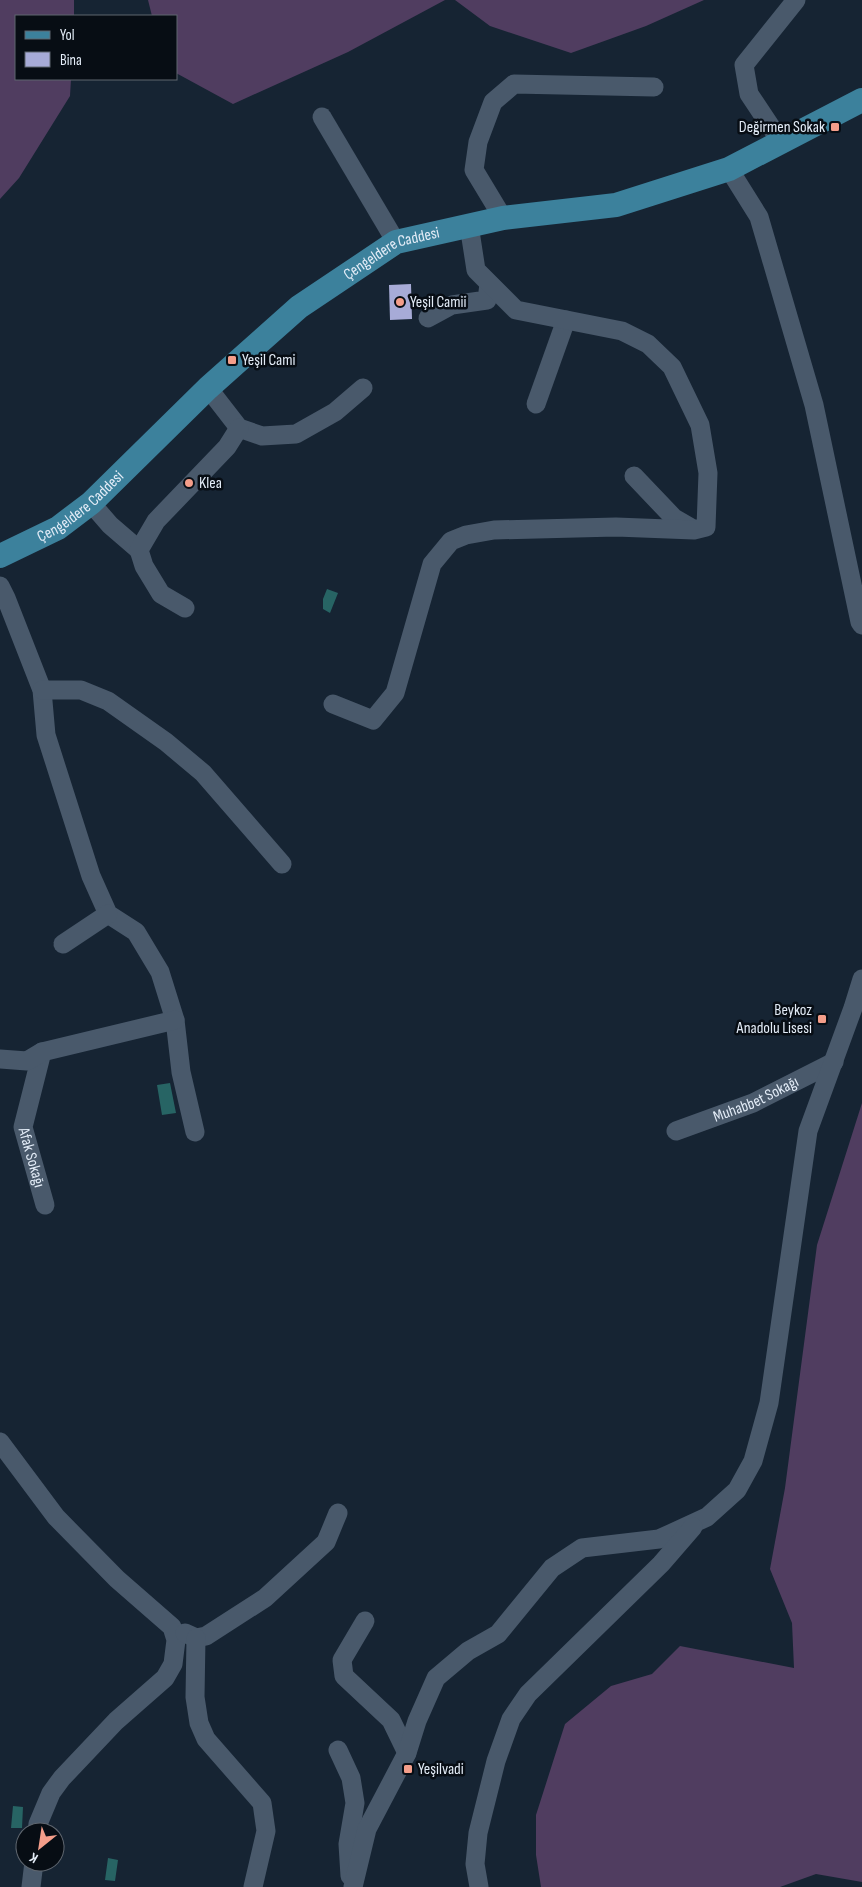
<svg xmlns="http://www.w3.org/2000/svg" width="862" height="1887" font-family="'Sofia Sans Condensed',sans-serif">
  <style>
    .forest { fill: #503d60 }
    .water { fill: #276464 }
    .building { fill: #a7abd7 }
    .lines { fill: none; stroke-linecap: round; stroke-linejoin: round }
    .minor { stroke: #49596b; stroke-width: 19 }
    .major { stroke: #3c819c; stroke-width: 24 }
    .poi-dot { fill: #f49e8a; stroke: #070d14; stroke-width: 2 }
    .labels { text-anchor: middle; dominant-baseline: central; stroke-width: 5; stroke-linejoin: round; paint-order: stroke }
    .poi-label { font-size: 16px; fill: #e3ecf7; stroke: #070d14; text-anchor: start }
    .street-label { font-size: 16px; fill: #e3ecf7; stroke: #070d14 }
  </style>
  <rect width="100%" height="100%" fill="#162433"/>
  <path class="forest" d="M0,0h74v16h-58v63h55l-1,17 -51,82 -19,21z
    M148,0h297l-97,52 -115,52 -57,-31v-57h-24z
    M455,0h249l-58,26 -75,27 -81,-27z
    M862,1103v779l-46,-8 -36,13h-239l-5,-32v-40l29,-91 46,-38 41,-12 28,-28 114,22 -2,-45 -22,-54 15,-81 32,-243z"/>
  <path class="water" d="M327,589l11,4 -8,20 -7,-4v-10z
    M170,1083l6,30 -14,2 -5,-30z
    M13,1806l10,1 -1,21h-11z
    M108,1858l10,2 -3,21 -10,-1z"/>
  <path class="building" d="M411,284l1,35 -22,1 -1,-35z"/>
  <g class="lines">
    <g class="minor">
      <path d="M322,117l74,125"/>
      <path d="M781,142l-32,-48 -5,-29 52,-65"/>
      <path d="M729,169l30,48 55,188 46,217 2,3"/>
      <path d="M503,218l-29,-48 4,-28 15,-40 21,-18 140,3"/>
      <path d="M428,318l24,-13 35,-5 2,-16"/>
      <path d="M208,388l31,40 23,8 34,-2 39,-22 28,-24"/>
      <path d="M536,404l30,-84"/>
      <path d="M634,476l40,42 19,11"/>
      <path d="M91,503l19,22 29,25"/>
      <path d="M0,586l6,12 36,92 4,45 45,141 17,38 28,18 24,40 15,48 6,52 14,60"/>
      <path d="M185,608l-24,-14 -17,-28 -5,-16 17,-29 71,-74 12,-19"/>
      <path d="M42,690h39l27,11 58,41 37,31 79,91"/>
      <path d="M333,704l40,16 22,-27 37,-129 19,-23 15,-6 28,-5 122,-3 78,3 12,-3 2,-54 -8,-48 -28,-58 -24,-23 -26,-13 -106,-21 -40,-40 -7,-45"/>
      <path d="M63,944l45,-30"/>
      <path id="s1" d="M42,1052l-19,75 22,78"/>
      <path d="M0,1059l27,2 15,-9 133,-32"/>
      <path id="s2" d="M676,1131l77,-28 81,-41"/>
      <path d="M0,1442l56,75 61,62 55,48 4,13 -3,24 -8,14 -49,43 -54,57 -11,15 -13,31 -1,8"/>
      <path d="M365,1621l-23,39 2,16 47,44 16,33"/>
      <path d="M185,1633l11,5 10,-2 59,-38 61,-56 12,-29"/>
      <path d="M196,1638l-1,59 4,26 7,16 56,64 4,28 -13,56"/>
      <path d="M338,1750l13,28 4,25 -7,41 2,32"/>
      <path d="M31,1887l3,-25"/>
      <path d="M353,1887l14,-58 40,-76 10,-32 19,-43 32,-27 30,-17 54,-66 30,-20 77,-9 48,-22 30,-27 16,-29 16,-58 39,-272 45,-123 9,-29"/>
      <path d="M479,1887l-4,-23 3,-31 18,-72 15,-42 17,-25 133,-130 32,-37"/>
    </g>
    <path class="major" id="s3" d="M0,556l58,-28 33,-25 117,-115 91,-81 97,-65 107,-24 113,-13 113,-36 133,-69"/>
  </g>
  <g class="poi-dot">
    <rect x="830" y="122" width="10" height="10" rx="2.5"/>
    <circle cx="400" cy="302" r="5"/>
    <rect x="227" y="355" width="10" height="10" rx="2.5"/>
    <circle cx="189" cy="483" r="5"/>
    <rect x="817" y="1014" width="10" height="10" rx="2.5"/>
    <rect x="403" y="1764" width="10" height="10" rx="2.5"/>
  </g>
  <g class="labels">
    <g class="poi-label">
      <text x="825" y="127" text-anchor="end">Değirmen Sokak</text>
      <text x="410" y="302">Yeşil Camii</text>
      <text x="242" y="360">Yeşil Cami</text>
      <text x="199" y="483">Klea</text>
      <text x="812" y="1010" text-anchor="end">Beykoz<tspan x="812" dy="18">Anadolu Lisesi</tspan></text>
      <text x="418" y="1769">Yeşilvadi</text>
    </g>
    <g class="street-label">
      <text stroke="none"><textPath href="#s3" startOffset="500">Çengeldere Caddesi</textPath></text>
      <text stroke="none"><textPath href="#s3" startOffset="95">Çengeldere Caddesi</textPath></text>
      <text stroke="none"><textPath href="#s2" startOffset="86">Muhabbet Sokağı</textPath></text>
      <text stroke="none"><textPath href="#s1" startOffset="109">Afak Sokağı</textPath></text>
    </g>
  </g>
  <rect x="15" y="15" width="162" height="65" fill="#070d14" stroke="#5f666f"/>
  <rect x="25" y="31" width="25" height="8" fill="#3c819c" stroke="#5f666f"/>
  <text x="60" y="40" font-size="15" fill="#e3ecf7">Yol</text>
  <rect x="25" y="52" width="25" height="15" fill="#a7abd7" stroke="#5f666f"/>
  <text x="60" y="65" font-size="15" fill="#e3ecf7">Bina</text>
  <g transform="translate(40 1847) rotate(210)"><circle r="24" fill="#070d14" stroke="#5f666f"/>
  <path d="M0-4L9 19L0 12L-9 19Z" fill="#f49e8a"/>
  <text y="-8" font-size="14" font-weight="bold" text-anchor="middle" fill="#e3ecf7">K</text>
  </g>
</svg>
